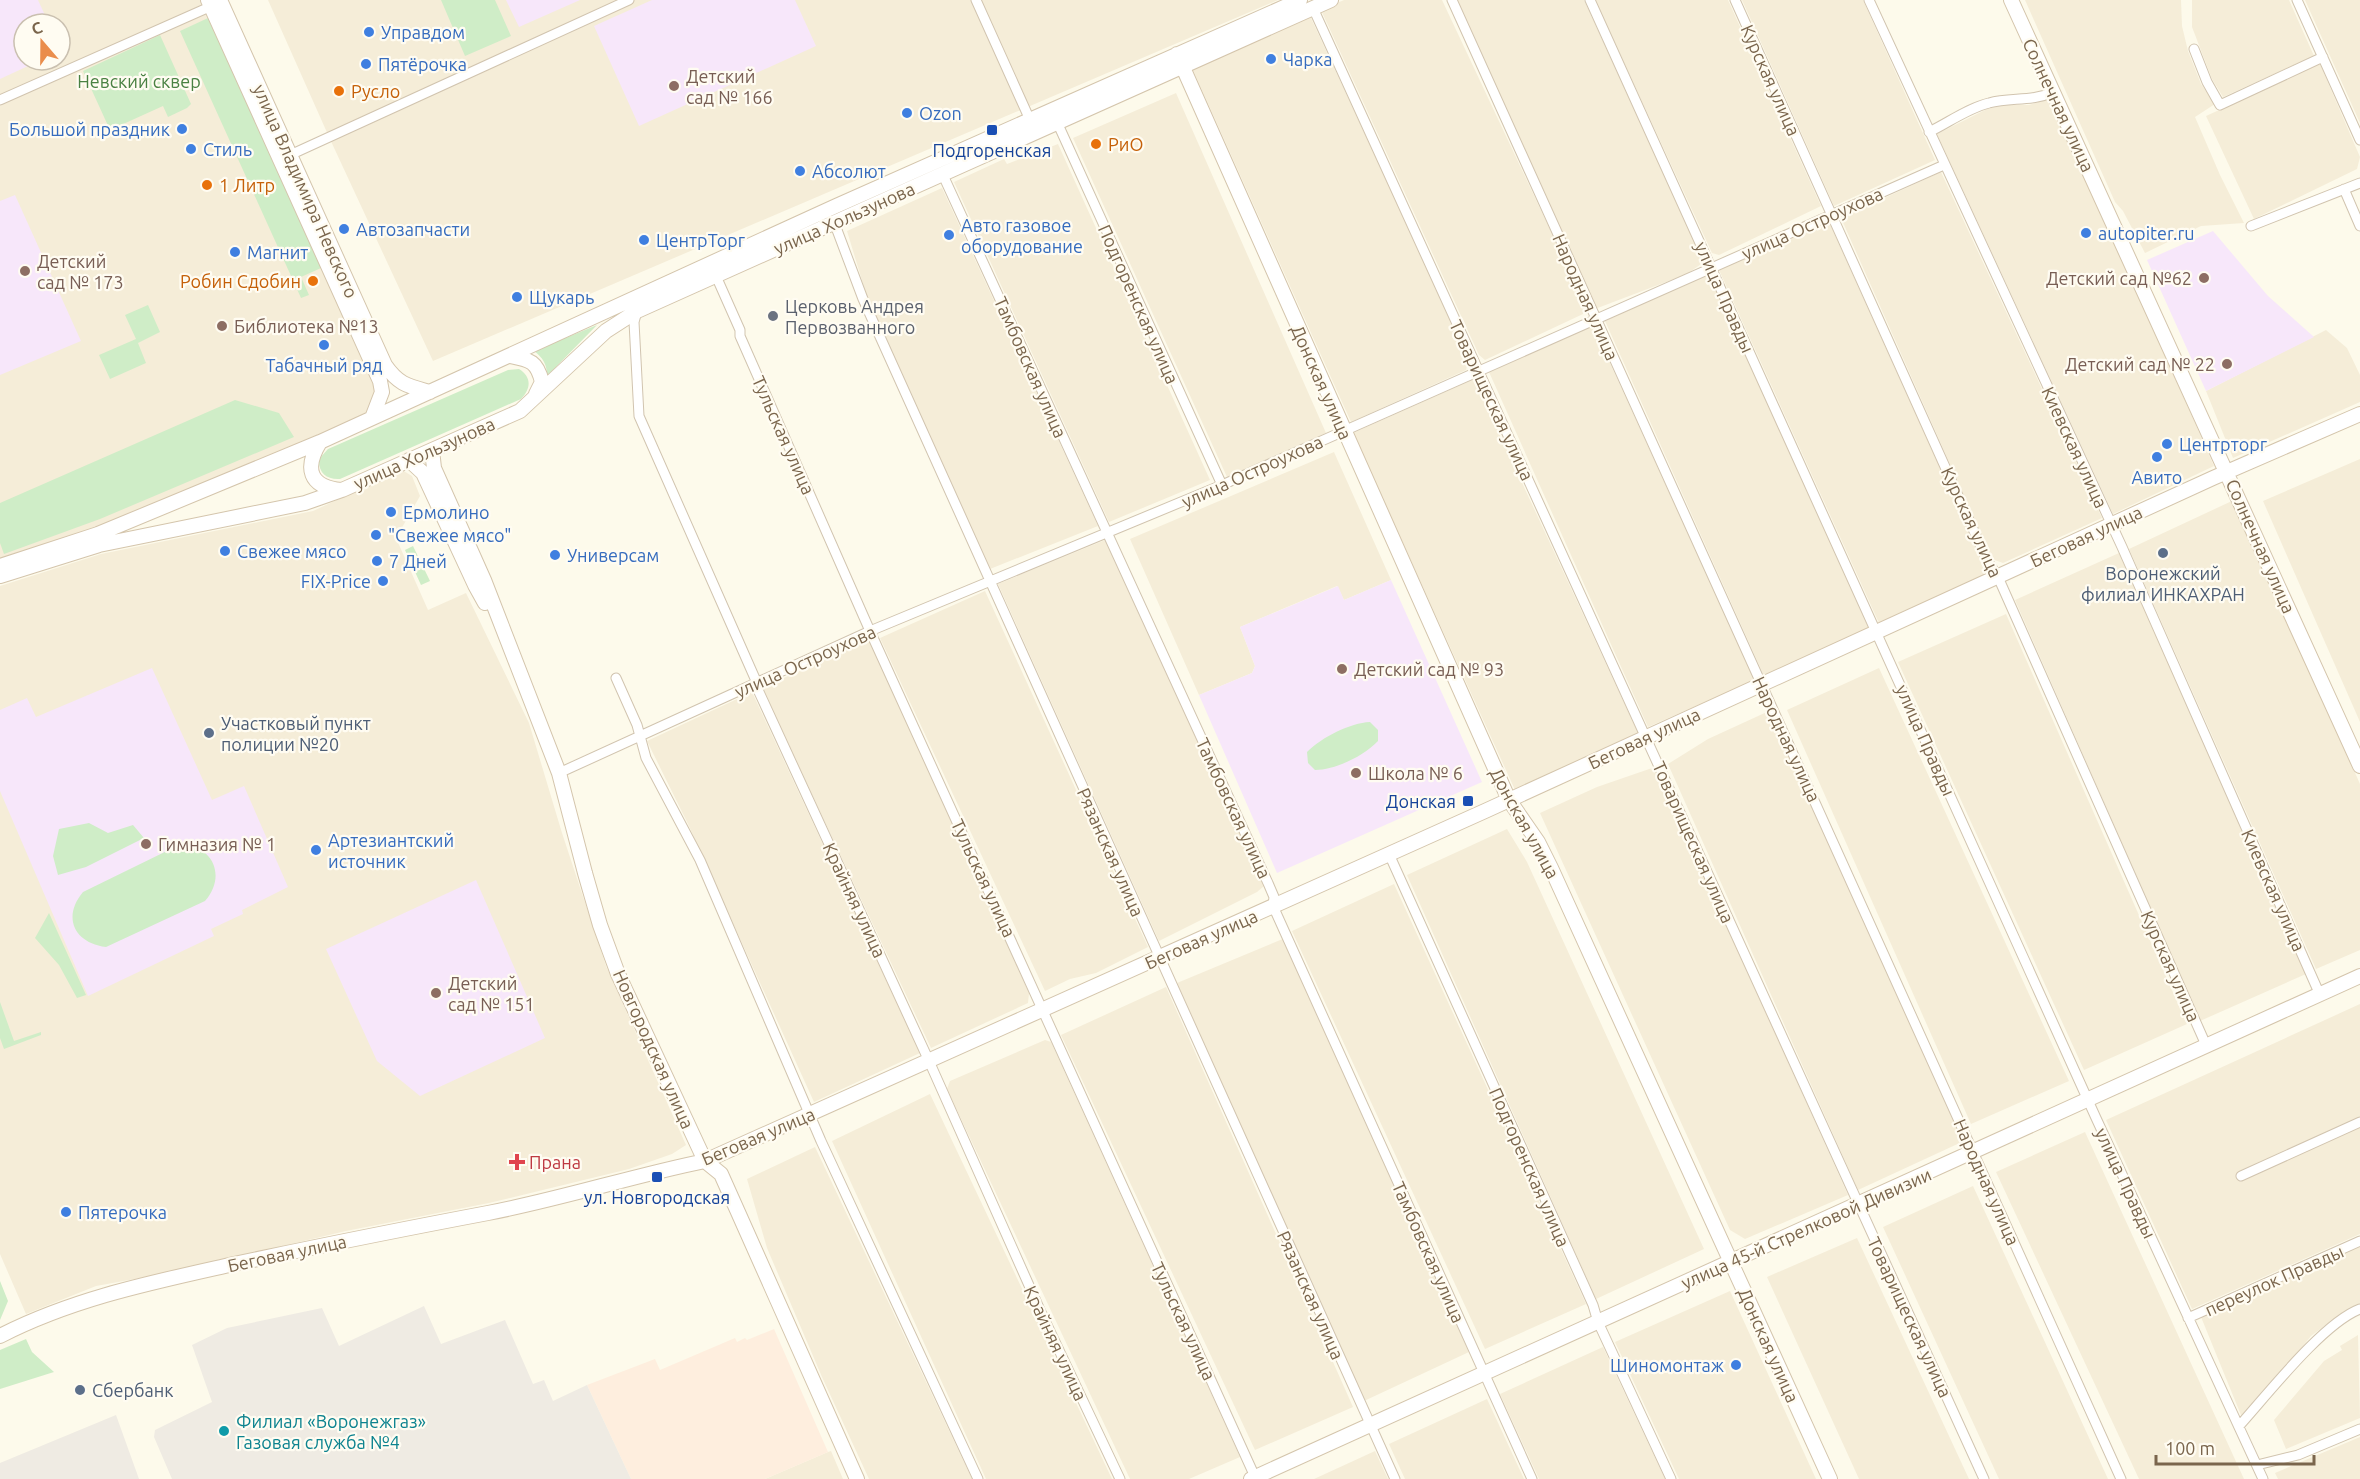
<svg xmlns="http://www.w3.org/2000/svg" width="2360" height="1479" font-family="Ubuntu,sans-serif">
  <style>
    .residential { fill: #f5edd8; fill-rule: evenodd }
    .commercial { fill: #feeede }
    .industrial { fill: #efebe3 }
    .education { fill: #f7e7fa }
    .green { fill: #cfedc7 }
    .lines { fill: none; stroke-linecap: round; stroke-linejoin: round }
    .street-casing { stroke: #d1c4af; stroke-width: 11 }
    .secondary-casing { stroke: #d4c5ac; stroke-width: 16 }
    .street { stroke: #fff; stroke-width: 9 }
    .secondary { stroke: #fff; stroke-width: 14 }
    .shop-dot { fill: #3f7fe0; stroke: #fffcf2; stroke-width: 2 }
    .education-dot { fill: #8d6e63; stroke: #fffcf2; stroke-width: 2 }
    .food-dot { fill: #e8710a; stroke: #fffcf2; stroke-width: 2 }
    .transit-dot { fill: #1a4fb4; stroke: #fffcf2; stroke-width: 2 }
    .worship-dot { fill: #6b7280; stroke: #fffcf2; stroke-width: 2 }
    .service-dot { fill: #5c6f8a; stroke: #fffcf2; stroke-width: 2 }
    .health-dot { fill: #e0444e; stroke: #fffcf2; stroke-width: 2 }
    .culture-dot { fill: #0f9aa8; stroke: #fffcf2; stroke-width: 2 }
    .labels { text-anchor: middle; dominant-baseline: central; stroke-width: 4.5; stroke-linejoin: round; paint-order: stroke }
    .shop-label { font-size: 18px; fill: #366cbe; stroke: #fffcf2; text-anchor: start }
    .education-label { font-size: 18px; fill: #785e54; stroke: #fffcf2; text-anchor: start }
    .street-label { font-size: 18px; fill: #7a654c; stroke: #fffcf2 }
    .park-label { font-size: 18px; fill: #498142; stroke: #fffcf2 }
    .food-label { font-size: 18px; fill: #c56008; stroke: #fffcf2; text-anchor: start }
    .transit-label { font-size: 18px; fill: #164399; stroke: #fffcf2 }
    .worship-label { font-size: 18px; fill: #5b616d; stroke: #fffcf2; text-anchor: start }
    .service-label { font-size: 18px; fill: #4e5e75; stroke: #fffcf2; text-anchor: start }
    .health-label { font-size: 18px; fill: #be3a42; stroke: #fffcf2; text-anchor: start }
    .culture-label { font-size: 18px; fill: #0d838f; stroke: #fffcf2; text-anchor: start }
  </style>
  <rect width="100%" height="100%" fill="#fdfaeb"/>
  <path class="residential" d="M0,0h208l172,381 -8,37 -372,148zM24,24h36v36h-36z
    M268,0h1010l-845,361 -104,-224z
    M1344,0h98l144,306 -3,8 -98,46 -6,-5 -158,-345z
    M1456,0h128l120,262 -17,12 -92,35z
    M1595,0h133l93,206 -102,49 -7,-2z
    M1742,0h121l72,160 -101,46z
    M2025,0h156l1,26 6,25 13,33 14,20 -20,13 25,58 24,48 -43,3 -56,27 -22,-42 -8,-9z
    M2192,0h97l25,56 -91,41 -11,-18 -20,-52z
    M2305,0h55v123z
    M1310,16l159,342 -3,12 -115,52 -158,-352z
    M2320,64l40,93 -3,12 -103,50 -48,-103z
    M1176,93l150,340 -99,44 -154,-339z
    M2051,98l163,368 -101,48 -176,-380 50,-25 19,-4h23z
    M1058,144l152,336 -101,42 -155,-340 50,-23 3,5z
    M1941,172l161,346 -99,45 -11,-4 -151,-341z
    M942,188l156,338 -108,43 -123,-272 -20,-66z
    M1829,222l159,352 -109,49 -160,-353z
    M1710,273l160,355 -106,48 -159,-355z
    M1593,326l162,354 -107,47 -159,-355z
    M2326,330l21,18 13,27v27l-127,56 -27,-67z
    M1474,379l164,354 -123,57 -162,-357z
    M1334,452l57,128 -47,20 -7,-14 -97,41 15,39 -3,7 -53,22 -69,-156z
    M2360,459v263l-97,-221z
    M402,470l10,6 8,20 -24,42 32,72 38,-17 63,130 33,110 44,133 80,179 -14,9 -43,15 -140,34 -143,28 -178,42 -72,13 -70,28 -26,-60v-668l101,-32 212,-43z
    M2234,500l126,284v166l-44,19 -187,-420z
    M1105,540l159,346 -7,6 -98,49 -161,-357z
    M2119,553l187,421 -106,47 -185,-421z
    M985,591l163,356 -52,26 -26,6 -25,12 -165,-353z
    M2006,614l181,410 -103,46 -186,-408z
    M869,639l160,354 -1,10 -97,45 -169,-360z
    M1879,668l190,413 -98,43 -184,-414z
    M752,692l168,361 -106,49 -126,-278 -41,-83z
    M1769,711l195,430 -106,49 -190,-426 40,-25z
    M1655,767l193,428 -103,44 -15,-9 -190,-417 57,-26z
    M1507,829l20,33 177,387 -108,50 -189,-424z
    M1394,884l192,420 -101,45 -193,-418z
    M1285,938l184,414 -105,49 -187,-418z
    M1166,987l187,420 -98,43 -194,-415z
    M2360,1004v230l-168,75 -86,-189z
    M1045,1040l6,2 189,415 -51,22h-59l-183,-390 3,-8z
    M930,1094l182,385h-126l-154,-338z
    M2085,1132l159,347h-105l-143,-307z
    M815,1147l157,332h-103l-47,-102 -55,-129 -20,-69z
    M1973,1186l135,293h-109l-116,-252z
    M1857,1238l112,241h-110l-92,-202z
    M2360,1245v59l-17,8 -32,24 -68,84 -42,-103z
    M1730,1291l86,188h-137l-64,-137z
    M2358,1335l2,83 -74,31 -12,-29 50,-59 18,-11 -2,-4z
    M1603,1347l62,132h-126l-39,-85z
    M1487,1399l37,80h-119l-16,-35z
    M2360,1437v42h-82l-3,-6z
    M831,1451l12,28h-78l63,-27z
    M1375,1451l13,28h-74z"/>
  <path class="commercial" d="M774,1329l54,123 -63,27h-134l-44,-94 68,-26 5,11 75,-32 2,4 8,-4 2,2z"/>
  <path class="industrial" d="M424,1306l17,38 64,-24 28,64 11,-4 9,21 34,-16 44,94h-459l-18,-42 1,-7 57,-28 -20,-57 35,-17 95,-20 17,38z
    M116,1415l23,64h-139v-16z"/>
  <path class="education" d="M0,0h38l11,24h-25v36h17l-41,19z
    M506,0h74l-61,27z
    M652,0h143l21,46 -177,80 -45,-100z
    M15,195l66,146 -81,34v-174z
    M2213,231l55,65 46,41 -108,54 -59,-131z
    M1391,580l91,202 -205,91 -78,-178 53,-22 3,-7 -15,-39 98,-41 6,14z
    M152,668l60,132 32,-14 44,101 -46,23 1,4 -32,15 3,7 -126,60 -88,-205v-81l27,-12 9,19z
    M476,880l69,158 -125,58 -43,-35 -51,-112z"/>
  <path class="green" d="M441,0h54l16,36 -46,20z
    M208,18l113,250 -20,9 8,18 -8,3 -121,-267z
    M160,35l31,69 -4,4 -19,9 -5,-11 -53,24 -27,-59z
    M148,305l12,27 -22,11 8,20 -36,16 -11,-24 37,-16 -11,-24z
    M597,325l-50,51c0,-12 -4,-18 -13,-25z
    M519,369c13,8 12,20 2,30l-181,80c-13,1 -22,-6 -21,-20l9,-10 180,-79z
    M235,400l44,13 15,24 -194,82 -96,35 -4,-11v-40z
    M413,546l17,35 -9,4 -16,-35z
    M1370,722l8,8v11c-14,15 -43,29 -63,29l-7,-7 -1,-11c15,-15 43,-29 63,-30z
    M89,823l19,10 25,-8 11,13 -58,29 -28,8 -5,-19 6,-27z
    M179,845c34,-1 48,31 26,56l-99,46c-32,-4 -44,-30 -23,-55z
    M49,913l37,82 -9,3 -18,-33 -24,-27z
    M0,1002l14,39 27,-9v3l-37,14 -4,-11z
    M0,1281l8,20 -8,19z
    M26,1339l6,13 22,20 -54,17v-39z"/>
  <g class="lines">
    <g class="street-casing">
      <path id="street" d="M976,0l54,120
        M1452,0l669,1479
        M1590,0l506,1118 167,361
        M1735,0l252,560 11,17 208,468
        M1869,0l253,547 198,448
        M2297,0l63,140
        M1313,8l671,1471
        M2194,49l13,33 13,23 103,-48
        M0,100l214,-95
        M1057,122l165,363
        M1929,132c19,-9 39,-24 60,-29 22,-6 43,-1 64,-11
        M290,155l339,-155
        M942,173l326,710 6,14 -1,9 259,573
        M2344,189l16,37
        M834,222l29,77 532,1180
        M2251,226l109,-43
        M716,276l24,54v6l130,295 386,848
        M637,311l-3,11 5,94 118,267 2,9 170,369 111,249 80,169
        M616,678l21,47 9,33 54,102 121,281 157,338
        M559,773l311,-142 352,-146 722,-320
        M1389,854l204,451 5,17 73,157
        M2241,1176l119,-54
        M2188,1318l172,-77
        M2239,1426c28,-31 84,-103 121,-117
        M2257,1465l41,-10 62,-26"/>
    </g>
    <g class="secondary-casing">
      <path id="secondary" d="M208,0l172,381 2,11 -10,26
        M220,0l165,365c14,20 23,21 45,27
        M2011,0l349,766
        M1177,54l332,746 29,42 13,26 279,611
        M510,356c20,4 27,5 32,26l-6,12
        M320,442c-16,26 -11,45 21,48
        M432,450l2,18 50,112 75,193 26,100 15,52 18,49 87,187 16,13 136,305
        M409,460l14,13 52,112 10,18
        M0,566l98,-32 222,-92 516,-236 464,-206
        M0,576l99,-31 206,-42 37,-13 178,-79 86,-80 31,-20 694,-311
        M0,1336c74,-38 154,-54 234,-72 85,-18 169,-35 254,-51 73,-14 144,-37 217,-52l780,-350 728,-333 147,-64
        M1251,1479l1109,-503"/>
    </g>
    <use href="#street" class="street"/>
    <use href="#secondary" class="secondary"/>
  </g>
  <g class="shop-dot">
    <circle cx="369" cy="32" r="6"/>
    <circle cx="1271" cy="59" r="6"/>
    <circle cx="366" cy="64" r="6"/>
    <circle cx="907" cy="113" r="6"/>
    <circle cx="182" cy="129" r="6"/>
    <circle cx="191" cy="149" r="6"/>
    <circle cx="800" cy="171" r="6"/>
    <circle cx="344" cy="229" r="6"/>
    <circle cx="2086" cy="233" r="6"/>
    <circle cx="949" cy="235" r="6"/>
    <circle cx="644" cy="240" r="6"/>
    <circle cx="235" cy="252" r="6"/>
    <circle cx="517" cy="297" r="6"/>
    <circle cx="324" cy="345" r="6"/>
    <circle cx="2167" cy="444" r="6"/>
    <circle cx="2157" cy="457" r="6"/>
    <circle cx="391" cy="512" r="6"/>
    <circle cx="376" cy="535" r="6"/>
    <circle cx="225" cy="551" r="6"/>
    <circle cx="555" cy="555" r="6"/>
    <circle cx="377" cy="561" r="6"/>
    <circle cx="383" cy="581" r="6"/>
    <circle cx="316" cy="850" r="6"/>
    <circle cx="66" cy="1212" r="6"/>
    <circle cx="1736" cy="1365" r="6"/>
  </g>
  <g class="education-dot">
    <circle cx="674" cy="86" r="6"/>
    <circle cx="25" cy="271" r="6"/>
    <circle cx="2204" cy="278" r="6"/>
    <circle cx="222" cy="326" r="6"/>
    <circle cx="2227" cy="364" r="6"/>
    <circle cx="1342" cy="669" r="6"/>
    <circle cx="1356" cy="773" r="6"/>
    <circle cx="146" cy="844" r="6"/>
    <circle cx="436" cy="993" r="6"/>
  </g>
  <g class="food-dot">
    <circle cx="339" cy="91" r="6"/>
    <circle cx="1096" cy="144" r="6"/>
    <circle cx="207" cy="185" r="6"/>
    <circle cx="313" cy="281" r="6"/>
  </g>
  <g class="transit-dot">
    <rect x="986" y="124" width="12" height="12" rx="3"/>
    <rect x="1462" y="795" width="12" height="12" rx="3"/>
    <rect x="651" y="1171" width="12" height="12" rx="3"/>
  </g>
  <circle class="worship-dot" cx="773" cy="316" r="6"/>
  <g class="service-dot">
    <circle cx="2163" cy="553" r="6"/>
    <circle cx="209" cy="733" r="6"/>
    <circle cx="80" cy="1390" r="6"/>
  </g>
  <path class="health-dot" d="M514 1153h6v6h6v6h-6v6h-6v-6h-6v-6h6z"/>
  <circle class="culture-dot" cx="224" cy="1431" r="6"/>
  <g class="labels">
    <g class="shop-label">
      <text x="381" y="32">Управдом</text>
      <text x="1283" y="59">Чарка</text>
      <text x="378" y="64">Пятёрочка</text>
      <text x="919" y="113">Ozon</text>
      <text x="170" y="129" text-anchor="end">Большой праздник</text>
      <text x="203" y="149">Стиль</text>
      <text x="812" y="171">Абсолют</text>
      <text x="961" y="225">Авто газовое<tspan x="961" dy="21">оборудование</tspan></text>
      <text x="356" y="229">Автозапчасти</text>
      <text x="2098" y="233">autopiter.ru</text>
      <text x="656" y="240">ЦентрТорг</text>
      <text x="247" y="252">Магнит</text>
      <text x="529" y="297">Щукарь</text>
      <text x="324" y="365" text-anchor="middle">Табачный ряд</text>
      <text x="2179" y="444">Центрторг</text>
      <text x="2157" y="477" text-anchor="middle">Авито</text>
      <text x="403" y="512">Ермолино</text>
      <text x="388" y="535">"Свежее мясо"</text>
      <text x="237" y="551">Свежее мясо</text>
      <text x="567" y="555">Универсам</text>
      <text x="389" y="561">7 Дней</text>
      <text x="371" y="581" text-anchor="end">FIX-Price</text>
      <text x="328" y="840">Артезиантский<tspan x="328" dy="21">источник</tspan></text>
      <text x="78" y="1212">Пятерочка</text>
      <text x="1724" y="1365" text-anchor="end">Шиномонтаж</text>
    </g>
    <g class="education-label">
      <text x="686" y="76">Детский<tspan x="686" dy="21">сад № 166</tspan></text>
      <text x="37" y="261">Детский<tspan x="37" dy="21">сад № 173</tspan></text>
      <text x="2192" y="278" text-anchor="end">Детский сад №62</text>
      <text x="234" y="326">Библиотека №13</text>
      <text x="2215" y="364" text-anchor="end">Детский сад № 22</text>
      <text x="1354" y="669">Детский сад № 93</text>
      <text x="1368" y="773">Школа № 6</text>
      <text x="158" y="844">Гимназия № 1</text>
      <text x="448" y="983">Детский<tspan x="448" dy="21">сад № 151</tspan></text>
    </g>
    <g class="street-label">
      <text transform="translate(1771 80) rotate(66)">Курская улица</text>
      <text transform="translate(2059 105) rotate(65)">Солнечная улица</text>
      <text transform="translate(306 191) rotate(66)">улица Владимира Невского</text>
      <text transform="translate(844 218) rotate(-24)">улица Хользунова</text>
      <text transform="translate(1812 223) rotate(-24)">улица Остроухова</text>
      <text transform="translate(1586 297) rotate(66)">Народная улица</text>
      <text transform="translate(1725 297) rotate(66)">улица Правды</text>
      <text transform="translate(1139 304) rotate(66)">Подгоренская улица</text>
      <text transform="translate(1031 367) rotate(66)">Тамбовская улица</text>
      <text transform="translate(1322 382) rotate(66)">Донская улица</text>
      <text transform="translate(1492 400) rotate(65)">Товарищеская улица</text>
      <text transform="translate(784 435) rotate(66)">Тульская улица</text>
      <text transform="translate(2075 447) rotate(65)">Киевская улица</text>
      <text transform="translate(424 453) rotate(-24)">улица Хользунова</text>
      <text transform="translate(1252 471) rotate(-24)">улица Остроухова</text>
      <text transform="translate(1972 522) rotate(65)">Курская улица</text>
      <text transform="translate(2086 536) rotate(-25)">Беговая улица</text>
      <text transform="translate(2261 546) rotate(66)">Солнечная улица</text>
      <text transform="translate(805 661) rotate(-24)">улица Остроухова</text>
      <text transform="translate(1644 738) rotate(-25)">Беговая улица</text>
      <text transform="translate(1787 739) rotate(65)">Народная улица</text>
      <text transform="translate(1926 740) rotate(66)">улица Правды</text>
      <text transform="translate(1234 808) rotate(65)">Тамбовская улица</text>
      <text transform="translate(1525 823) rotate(61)">Донская улица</text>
      <text transform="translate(1694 842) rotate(66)">Товарищеская улица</text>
      <text transform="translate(1111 852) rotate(66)">Рязанская улица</text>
      <text transform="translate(984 878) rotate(65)">Тульская улица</text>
      <text transform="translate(2274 890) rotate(66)">Киевская улица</text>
      <text transform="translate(855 900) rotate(65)">Крайняя улица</text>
      <text transform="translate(1201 939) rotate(-24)">Беговая улица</text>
      <text transform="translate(2171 966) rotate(66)">Курская улица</text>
      <text transform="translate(654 1049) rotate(66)">Новгородская улица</text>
      <text transform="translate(758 1136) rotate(-23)">Беговая улица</text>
      <text transform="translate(1530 1167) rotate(66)">Подгоренская улица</text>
      <text transform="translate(1987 1182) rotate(66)">Народная улица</text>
      <text transform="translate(2126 1183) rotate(65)">улица Правды</text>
      <text transform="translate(1806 1228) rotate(-24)">улица 45-й Стрелковой Дивизии</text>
      <text transform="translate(1429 1252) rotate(66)">Тамбовская улица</text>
      <text transform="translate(287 1253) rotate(-12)">Беговая улица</text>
      <text transform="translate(2274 1280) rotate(-24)">переулок Правды</text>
      <text transform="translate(1311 1295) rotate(66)">Рязанская улица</text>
      <text transform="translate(1910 1317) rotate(65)">Товарищеская улица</text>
      <text transform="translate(1184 1321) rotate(65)">Тульская улица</text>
      <text transform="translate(1056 1343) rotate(65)">Крайняя улица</text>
      <text transform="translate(1769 1345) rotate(66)">Донская улица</text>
    </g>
    <g class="park-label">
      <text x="139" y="81">Невский сквер</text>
    </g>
    <g class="food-label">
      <text x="351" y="91">Русло</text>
      <text x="1108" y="144">РиО</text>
      <text x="219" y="185">1 Литр</text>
      <text x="301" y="281" text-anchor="end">Робин Сдобин</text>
    </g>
    <g class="transit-label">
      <text x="992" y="150">Подгоренская</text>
      <text x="1456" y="801" text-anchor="end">Донская</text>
      <text x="657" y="1197">ул. Новгородская</text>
    </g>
    <g class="worship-label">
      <text x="785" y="306">Церковь Андрея<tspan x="785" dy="21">Первозванного</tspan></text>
    </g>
    <g class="service-label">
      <text x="2163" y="573" text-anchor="middle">Воронежский<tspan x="2163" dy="21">филиал ИНКАХРАН</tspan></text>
      <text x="221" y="723">Участковый пункт<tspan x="221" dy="21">полиции №20</tspan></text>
      <text x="92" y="1390">Сбербанк</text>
    </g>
    <g class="health-label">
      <text x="529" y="1162">Прана</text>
    </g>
    <g class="culture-label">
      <text x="236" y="1421">Филиал «Воронежгаз»<tspan x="236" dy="21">Газовая служба №4</tspan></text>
    </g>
  </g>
  <g transform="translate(42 42) rotate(340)"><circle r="28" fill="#fffcf2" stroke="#cac0b0" stroke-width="1.5"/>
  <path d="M0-4.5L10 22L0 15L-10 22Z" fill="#ea8d4c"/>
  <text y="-9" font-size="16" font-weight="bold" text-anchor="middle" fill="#7a654c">С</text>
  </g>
  <path d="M2156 1455v9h158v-9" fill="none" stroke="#7a654c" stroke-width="3"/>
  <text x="2165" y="1455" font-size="18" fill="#7a654c" stroke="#fffcf2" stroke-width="4.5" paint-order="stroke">100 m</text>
</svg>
